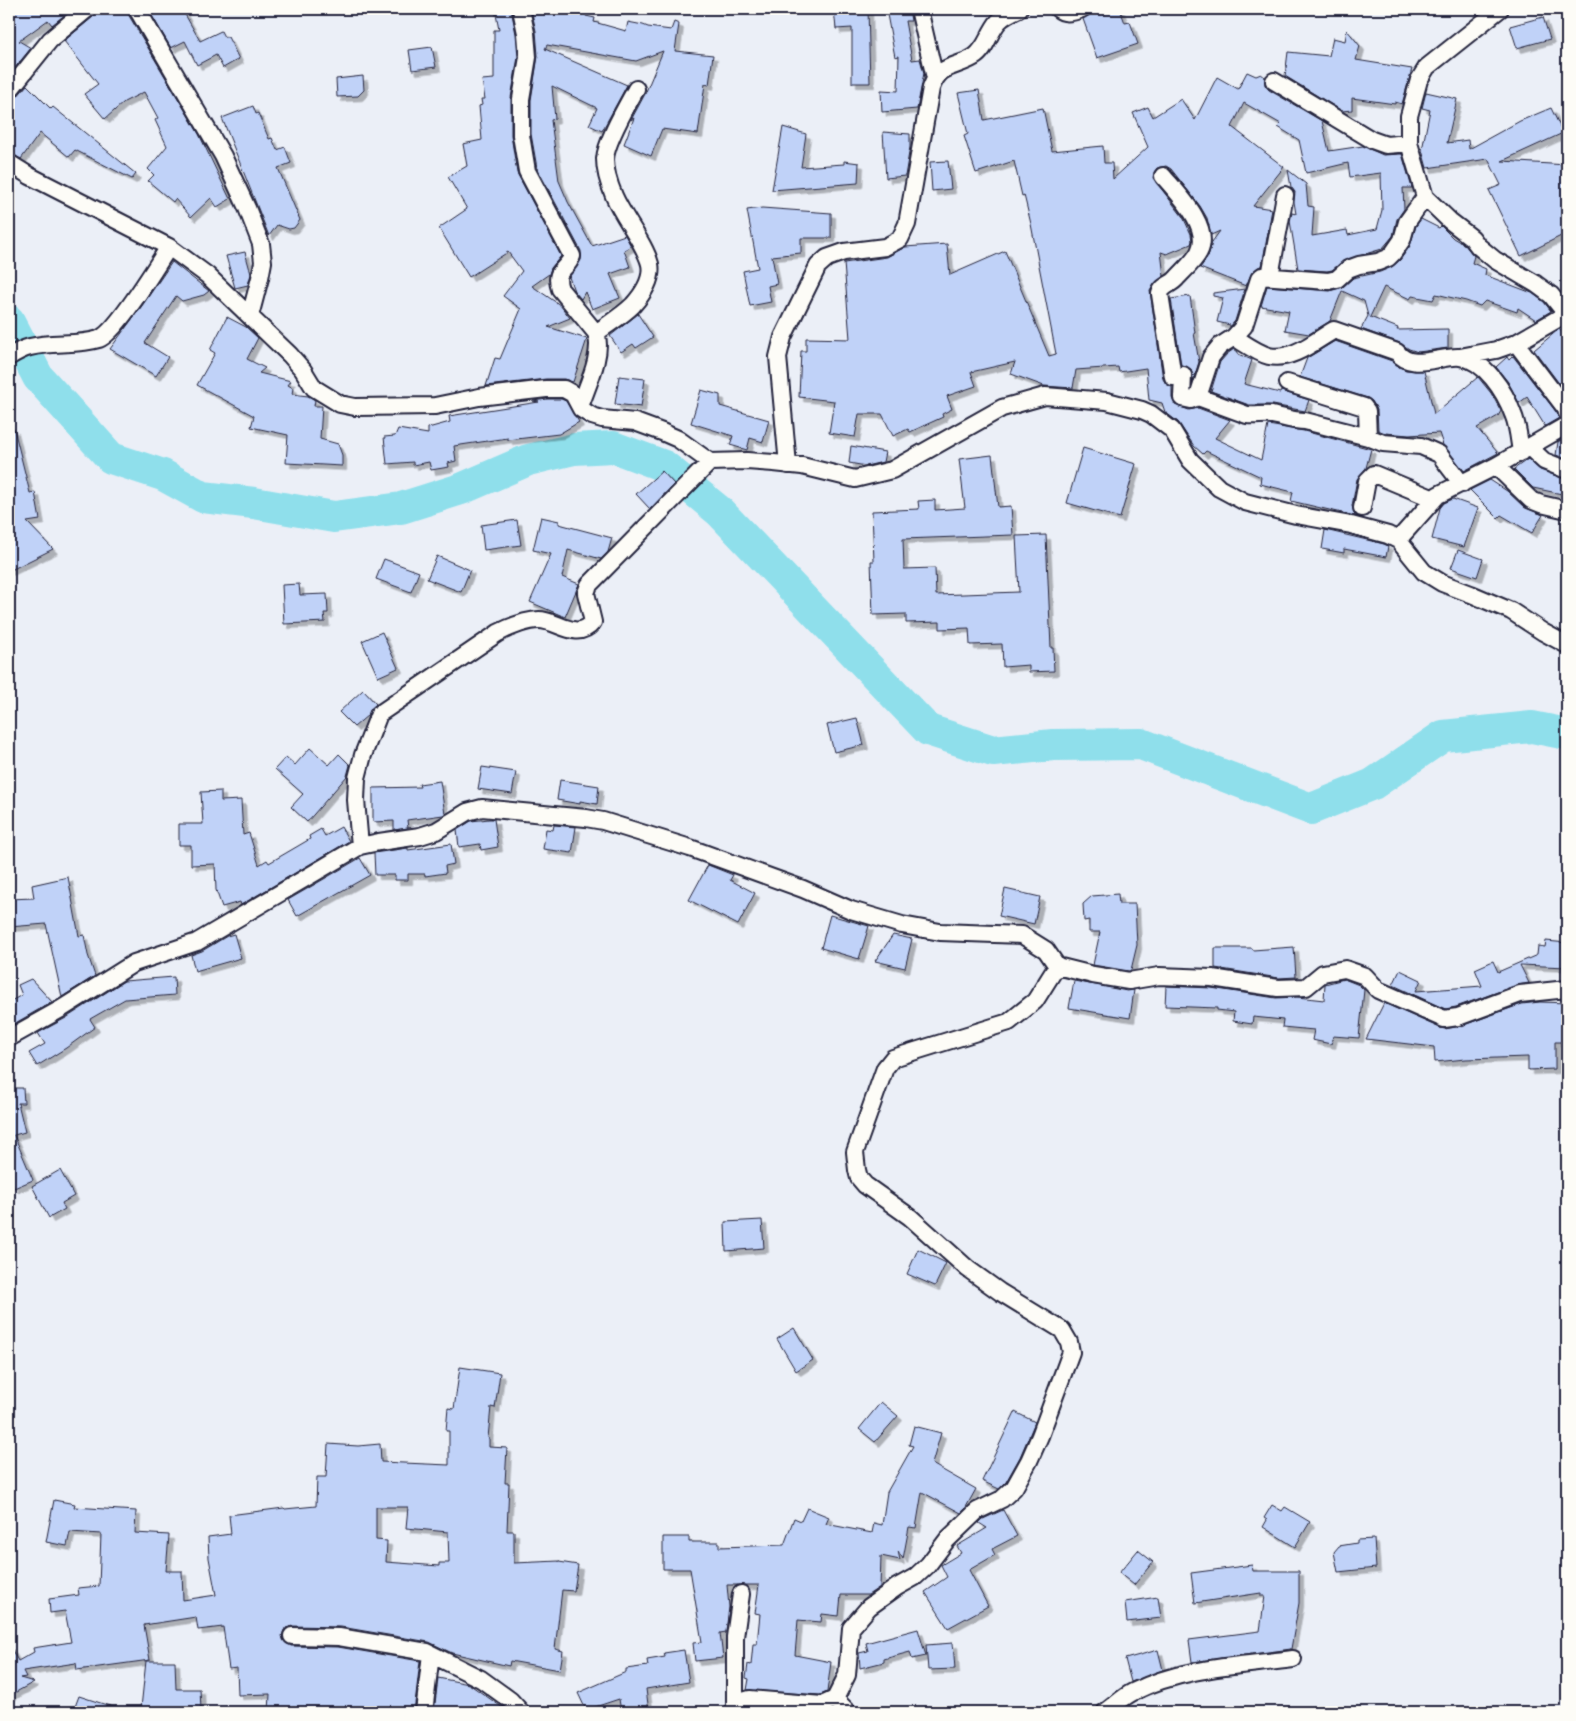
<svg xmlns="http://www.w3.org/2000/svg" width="1576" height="1721" font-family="'Balsamiq Sans',sans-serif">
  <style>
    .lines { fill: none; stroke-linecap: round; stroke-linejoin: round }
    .river { stroke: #8fdfeb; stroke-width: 32 }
    .building { fill: #c0d2f8; stroke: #22223b; fill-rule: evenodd; filter: url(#shadow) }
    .street-casing { stroke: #22223b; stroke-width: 20 }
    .street { stroke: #fdfcf7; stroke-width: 16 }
  </style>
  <defs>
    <filter id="shadow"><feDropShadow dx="4.5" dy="4.5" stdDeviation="0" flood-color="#0004"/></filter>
  </defs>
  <rect width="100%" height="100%" fill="#ebeff7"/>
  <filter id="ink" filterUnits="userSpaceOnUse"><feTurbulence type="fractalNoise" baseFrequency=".02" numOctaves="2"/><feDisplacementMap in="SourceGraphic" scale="10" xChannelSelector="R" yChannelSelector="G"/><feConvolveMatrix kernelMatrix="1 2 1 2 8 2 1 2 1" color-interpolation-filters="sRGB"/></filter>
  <g filter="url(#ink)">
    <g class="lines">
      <path class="river" d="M9,321l29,56 73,81 52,17 40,22 51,6 80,14 67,-9 60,-19 67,-29 46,-11 39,-2 51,19 55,45 209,219 65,21 60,-6 88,-1 170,65 62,-25 70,-48 89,-9 35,7"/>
    </g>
    <path class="building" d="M9,9h63l-20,16 -4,-5 -29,21 12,7 -22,27z
      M97,9h30l1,5 71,120 31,65 -13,8 -6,-9 -20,19 -16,-18 -2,3 -25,-21 6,-6 -6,-6 19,-23 -12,-26 3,-2 -14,-26 -20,10 -19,17 -21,-25 14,-10 -34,-43 29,-24z
      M148,9h34l18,32 21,-10 3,6h4l11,22 -16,9 -7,-13 -19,10 -12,-24 -14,7z
      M495,9h16l5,25 2,23 -7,41v37l6,38 44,83 -10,12 -2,6 -17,12 28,19 10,13 -22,9 39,12 -14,43 -9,-3h-18l-60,7 9,-28 5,1 21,-50 -18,-13 19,-25 -14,-19 -39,25 -30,-49 28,-19 -19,-32 19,-11 -4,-22 19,-4 -3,-34 3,-1 -1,-6h4l-3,-19 12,-1v-49h5z
      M531,9h52l3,7 9,2 -1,4 32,9 2,-9 15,3 5,2 23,3 3,-8 5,2 -4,27 38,4 -4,30 -4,-1 -7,50 -36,-5 -11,27 -27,-12 10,-26 -3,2 14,-26 18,-43 -27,10 -89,-16 -2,4 82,36 -25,46 -13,-6 8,-17 -45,-22 3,33 -4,1 8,61 9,21 24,44 33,-11 6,11 -7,4 6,17 -20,7 10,24 -28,11 -7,-17 -4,7 -7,-8 -5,-14 12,-17v-9l-44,-83 -6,-34v-34l7,-44 -2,-25z
      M834,9h34l2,74h-18v-55l-16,1z
      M886,9h23l2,12h-6l7,39 8,-1 4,14 -7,36 -35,3 -1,-22 17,1 1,-35 -4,1z
      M1104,9h16l5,14 5,-1 8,22 -41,14 -14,-39 8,-6z
      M1543,17l7,22 -33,9 -7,-22z
      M1347,30l13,16 -4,14 56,9 -10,35 -7,-2v2l-43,-6v12l-10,1 -57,-35 3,-24 41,4 4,-18 12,3z
      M432,47l4,20 -24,3 -3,-20z
      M1247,72l9,4 5,-2 4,3v8l4,5 53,31 7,30 34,-5 20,9 19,-1 10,34h-9l1,21 -7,10 -4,17 -11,13 -37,11 -13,10 -5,1 -29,-2 -8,-48 2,-8 4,1 -2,-12 1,-10 -4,-5 -3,-17 18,14 2,22 6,1 -2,29 35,-6 1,5 29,-6 5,-19 -1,-37 -31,4 -2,-14 -42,10 -7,-33 -21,-13 3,-3 -37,-21 -12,24 52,40 -31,39 19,3 -10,57 -4,1 -6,5 -6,14 -46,-18 8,-11 4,-15 8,-11 -9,4 -4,-17 -7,-12 -29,-37 -5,-3 -9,2 -3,4 -1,6 30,39 8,17 1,7 -1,3 -24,10 -6,-2 3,24 -9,7 -5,8 13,88 3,5 6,3v11l3,7 14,5 9,-2 32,12 -15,18 46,22 7,-35 36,6 67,18 -5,19 -9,11 -5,27 3,10 -64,-15 2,-9 -33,-8 1,-7 -55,-26 -3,3 -9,-8 -16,-24 -13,-10 -3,-9 -13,-3 -3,-32 -27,4 -1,-5 -42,3 -3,18 -29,-2 -33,-12 4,-12 -44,10 5,14 -29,10 5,13 -10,5 1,3 -33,15 -2,-3 -15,7 -11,-22h-23l-4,23 -26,-4 5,-32 -35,-4 2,-46h5v-13l44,1 -6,-76 43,-6 18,-10 42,-3 3,31 55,-24 44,105 7,-2 -25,-130 -7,-29 -2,1 -8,-35 -38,12 -12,-37 4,-2 -10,-41 21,-3 5,30 59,-12 9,43 51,-5 1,17h8l1,16 35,-32 -15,-34 15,-6 5,10 28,-18 14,21 22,-43 21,12z
      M363,76l1,14 -6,6 -21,1 -1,-18z
      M27,85l24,24 2,-2 83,67 -4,5 -57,-29 -6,7 -29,-24 -19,26 -12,-7v-51l7,-3z
      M1426,92l31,7 -10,44 21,-3 1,9 51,-28 31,-13 12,25 -61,28 65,4v68l-46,23 -32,-66 12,-5 -13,-26 -61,9 -5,-18 8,-40 -8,-2z
      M253,106l3,8 2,-1 11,26 3,-1 5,12 8,-3 6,16 -13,5 22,52 -6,8 -5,1 -12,-4 -8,11 -47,-118z
      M783,127l23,7 -5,33 43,-3v-3l15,2 -1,20 -86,7z
      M883,132l27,2v13l-5,29 -19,2z
      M948,161l3,28 -19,2 -2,-29z
      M762,208l69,5v25h-30v15l-29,3 5,28 -9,2 3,16 -21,4 -7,-35 15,-3 -11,-58z
      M1421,219l18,9 2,-2 12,12 12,7 9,11 -2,7 14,6 -1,6 47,18 12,9 7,9 -15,9 -18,-12 -1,4 -32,-11 -5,5 -14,-5 -30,-7 -3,6 -21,-4 -2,3 -26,-12 -14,30 28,11 -1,2 51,-1v19l-30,4 -9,-3 -9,-6 -39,-14 7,-13 -4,-15 -22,-10 -12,30 -21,13 -24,-4 4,-19 -28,-5 6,-20 63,5 13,-4 10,-9 27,-6 12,-5 8,-7 10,-14 6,-20z
      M245,252l6,22 -3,11 -13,3 -9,-32z
      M172,262l37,29 -5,4 -22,6 -6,-5 -31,47 23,14 -12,19 -46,-27 34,-46z
      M1245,289l-10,32 -5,6v-2l-13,-3 6,-24 -10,-2v-3z
      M1190,296l5,37h-1l5,29 -6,19 -2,-12 -5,-3 -5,-1 -10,-66z
      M638,314l15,23 -17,11 -3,-4 -12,8 -11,-16z
      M227,317l19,10 12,11 -11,21 18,9 -6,5 32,8 -3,4 5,3 -1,6 16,2 7,4 -1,6h8l-2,33 18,5 4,11v11l-56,-3 2,-28 -37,-8 3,-11 -57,-31 18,-32 -5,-3z
      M1559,329l8,9v56l-33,-44z
      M1335,341l57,20 7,6 7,3 18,1 10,43 44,-37 13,16 10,18 -3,5 -21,12 21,25 -34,18 -21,-26 -4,-12 -30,2 -24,-2 -7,-3 -1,-20 -5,-9 -4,-3 -68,-21 7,-19z
      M1234,349l4,3v2l14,6 -8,24 36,9 1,-2 28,9 -4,11 -32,-6h-24l-38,-14 9,-29 7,-8z
      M1513,356l44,57 2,5 -14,8 -18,-29 -8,6 -11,-21 -12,-15 11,-10 2,3z
      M619,376l26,3 -4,28 -26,-3z
      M701,390l19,5v11l49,14 -6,22 -13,-4 -3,12 -17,-5 3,-9 -42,-13z
      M547,399h14l5,2 13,21 -20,12 -51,6v-2l-54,8 2,15 -8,2 1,4 -18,3 -2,-8 -16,3v-3l-26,2 -3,-27 11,-1 3,-7 30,5v-6l22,-6 -1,-6 90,-14 -6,-1z
      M9,429h5l16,64 5,-1 5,28 -13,2 26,27 -44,22z
      M1567,436v23l-11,-4 2,-13z
      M851,446l34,6 -2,10 -17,4 -17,-3z
      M1083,448l53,16 -16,54 -53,-15z
      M992,455l6,52 13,-1 2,29 -110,4 1,30 31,-1 1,27 83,-3 -3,-56 30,-1 5,113h2l1,23 -25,1v-7l-26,2 -1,-23 -32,1 -1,-17 -29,1v-7l-34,1v-9l-33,1 -2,-54h3l-2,-50 47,-2 -1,-8 17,-1v10l30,-2 -6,-49z
      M1528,459l12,11 27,10v15l-34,-7 -19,-19z
      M662,471l12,13 -24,25 -14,-15z
      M1490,480l17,11 17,16 19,8 -11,18 -31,-18 -3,3 -28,-28z
      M1453,499l25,9 -14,39 -32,-8 8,-31 4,-5z
      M541,517l18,4v3l53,14 -4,14 -7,7 -33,-9 -6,27 17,7 -14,33 -35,-15 21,-48 -18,-4z
      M517,520l4,25 -37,5 -3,-25z
      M1325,530l59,14 4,2 -2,11 -42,-8v4l-22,-4z
      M1458,550l25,9 -6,18 -26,-9z
      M437,556l33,14 -9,22 -34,-13z
      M384,559l35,13 -8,20 -35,-13z
      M299,584l1,11 27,-1 1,19h-4l1,9 -41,2 -2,-39z
      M382,632l16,36 -20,9 -16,-36z
      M363,690l13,14 -6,6 -2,5 -14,12 -15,-15z
      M857,718l7,27 -30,7 -7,-27z
      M310,748l19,17 10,-11 11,11 -3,11 -40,46 -16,-15 12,-13 -28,-25 11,-12 9,8z
      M482,767l34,5 -4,22 -34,-5z
      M560,780l39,6 -2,18 -17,-3v3l-23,-4z
      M440,781l5,33 -2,1 -36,5 1,8 -14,2v-9l-21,1v-34l47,-1 -1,-3z
      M221,791v10l20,-1 2,35 6,-2 10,32 8,-5 2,3 41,-24 -1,-3 12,-7 4,7 16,-9 8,14 -108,64 -1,-3 -18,5 -6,-17 -1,-26 -24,1v-20h-12v-21h24l-2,-32z
      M489,819h5l4,28 -17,3 -1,-6 -21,3 -2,-17 14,-9z
      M554,825l22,2 -4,26 -29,-4 3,-20 7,1z
      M451,844l3,20 -9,2 1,7 -21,3v-2h-17v6h-13v-5h-20l-1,-22 34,-5v2z
      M360,858l10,17 -73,41 -9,-16z
      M708,865l25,10 -3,5 25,13 -17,32 -49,-25z
      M68,877l11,59 5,-1 4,20 7,21 -33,21 -16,-73 -37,3v-28l25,-1 -2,-13z
      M1005,889l35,8 -6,27 -35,-8z
      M1118,894l1,10h16l2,41 -6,25 -2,1 -36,-6 7,-33h-11v-12l-5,1 -1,-17 9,-8z
      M830,915l39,11 -10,33 -38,-11z
      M234,934l7,24 -46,13 -4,-16 11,-4 25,-15z
      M893,935l19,4 -7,29 -30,-7z
      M1546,941l21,2v24l-47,-2 9,18 -12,2 -61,22 -11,2 -52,-24 7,-15 21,10 -5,11 66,-5 -7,-17 18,-8 5,11 39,-17 1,-9 7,1z
      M1294,947l2,30 -17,1 -64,-10v-20h37l1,2z
      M174,977l1,18 -50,4 -35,20 5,8 -29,21 -29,18 -8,-13 16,-9 -7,-11 28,-15 58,-37z
      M31,979l21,23 -40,23 -3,-6v-17l13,-7 -4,-10z
      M1344,979l15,6 5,5 -5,48 -26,-2 -2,8 -19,-4 2,-10 -32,-3 1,-7 -30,-3 -1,7 -19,-3 1,-9 -17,-2v-2l-52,-2 1,-20 45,2 65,10 21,-1 27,3 1,-16z
      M1074,981l53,10 7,-1 -4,28 -61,-10z
      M1540,1002l27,1v39h-12v27l-27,1v-13l-62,2 -31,3 -1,-15 -68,-8 18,-36 56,25 5,1 16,-3 61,-22z
      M9,1088h14l1,15h-6l7,29 -11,3 19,45 -19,8 -5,-13z
      M60,1170l14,26 -12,7 3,6 -16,9 -17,-32z
      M762,1220l2,28 -38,3 -1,-29z
      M918,1249l28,14 -11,23 -28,-12z
      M794,1328l19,32 -17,11 -19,-32z
      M460,1367l40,6 -5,35 -4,-1 -3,31h1v9l18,1 -2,35h4l-2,48h7v32l45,-2v1l19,3 -4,26 -12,-1 -7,59 8,2 -3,19 -50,-9 -1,5 -57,-13 -23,-11 -88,-15 -49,-1 -8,4 -2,6 2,5 7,5 47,1 82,14 -6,51h-145l1,-18 -32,1 -1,-27 -8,1 -6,-42 -25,3 -2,-13 -52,8 6,35 -73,10 -1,-7 -53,8 3,6 -6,1 14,4 -25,14v-51l9,16 16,-9 -1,-4 38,-6 -6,-31 -15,2 -1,-14 30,-4 -1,-7 21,-2 2,-52 -31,-2 -3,14 -21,-4 8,-42 21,4 -1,3 62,4 -1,22 34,2 -3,36h16l1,29 33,-5 -7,-37 -1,-21 23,-3 -2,-19 55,-7 1,1 31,-3 1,-29h9l2,-33 30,2 22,-2 1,18 68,3v-34h-3l2,-23 6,1zM376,1507h32l-2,21 42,4 1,31h-10v3l-53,-4 1,-21 -11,-1z
      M881,1402l17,14 -23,26 -16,-13z
      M1015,1412l20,10 -15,35 -14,25 -7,7 -17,-8z
      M914,1426l27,7 -9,31 44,25 -11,20 -4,4 -39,-21 -6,36 -7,-1 -6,32 -5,-8 2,9 -19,-4 -1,31 -12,8h-27l-2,21 -17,-2 -1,8 -23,-2 -3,35 36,7 -4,30 -7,3 -73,-5 2,-11 -3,-1 2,-14 3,1 2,-21h4l3,-30 -5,-1 4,-28h-32l2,22 -3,25 -6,1 3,25 -28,3 -2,-18 9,-1 -12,-73h-27v-32h26v5h30v5l65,-2 10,-27 7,3 6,-13 22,9 -3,7 46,9 2,-10 8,2 5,-33 26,-46 -4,-1z
      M1272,1505l10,6 3,-4 25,15 -15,25 -32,-20 4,-7 -3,-2z
      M1003,1510l14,26 -25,13 3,6 -26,15 19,36 -40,22 -23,-36 22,-15 -6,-12 20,-12 -4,-7 30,-18 -8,-5 4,-4z
      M1374,1539l2,29 -38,4 -4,-20 5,-6 18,-3v-3z
      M1138,1550l15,12 -19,23 -15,-12z
      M1252,1565l1,6h46v32l-8,46 -99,13 -3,-22 71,-9 5,-35h-4v-3l-66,10 -4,-30z
      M1158,1597l3,21 -34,4 -2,-20z
      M918,1629l8,27 -14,3 -2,-7 -26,7v3l-24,6 -1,-15 9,-2 -2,-8z
      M953,1643l2,26 -27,1 -2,-25z
      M684,1650l5,32 -43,7 3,23h-28l-2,-13 -33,11 -8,-17 48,-21v-3l22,-3 -1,-6 18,-3 -1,-4z
      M1158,1650l5,20 -32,12 -6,-23z
      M146,1661h29l1,28h24l1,21h-31l-29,-2z
      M438,1678l31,6 34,24 5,4h-74z
      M79,1696l40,13v3h-46z"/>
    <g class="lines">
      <g class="street-casing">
        <path id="street" d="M137,9l86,147 24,52 14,36 2,18 -3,16 -10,38
          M521,9l5,24 2,24 -7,42v36l6,36 45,85c-5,15 -19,13 -12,33l36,44c8,20 -10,55 -16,74
          M919,9l16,69
          M1058,9c7,6 16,3 24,0
          M1500,9l-73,58 -8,13 -10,36v27l16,54 25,24 22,17 6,8 17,14 41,24 15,11 16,20
          M1274,81l98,59 14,5 23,-2
          M9,91l41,-51 37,-31
          M9,163l21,13 139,71 38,28 83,80 13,15 11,18 26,16 15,3 80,-1 44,-9 67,-8h18l9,5 8,15 11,7 10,3 33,3 27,10 16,7 32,23
          M1163,176c15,18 49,51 36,76 -5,10 -16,19 -23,27 -5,6 -14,6 -16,15l13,83 10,-2 -1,23 9,2 7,-3 13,-40 9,-11 14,-9 10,-11 15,-47 3,-3 66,5 9,-2 11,-10 11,-4 19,-3 10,-4 5,-5 9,-13 5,-18 18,-25
          M1270,276l15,-81
          M1566,314l-50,29 50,66 1,4
          M596,333c12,-9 26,-17 37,-28 9,-10 20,-26 17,-41 -5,-20 -27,-47 -36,-68 -5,-12 -9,-24 -9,-37 1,-18 22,-53 31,-70
          M1234,337c10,6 23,16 35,19 23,5 46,-15 65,-26l63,22c14,20 44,3 63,5 25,3 45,35 53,57 5,11 6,26 8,38
          M9,357c6,-4 13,-8 21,-10 22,-6 47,-1 69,-8 18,-7 57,-73 70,-92
          M1460,357l36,-7 20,-7
          M1287,383l77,24 3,4 1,26
          M1198,397l49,18c8,1 17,-1 25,0 11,2 21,6 33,6l63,16 15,6 38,3 18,8 23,30
          M1529,447l15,14 23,9
          M788,465l-10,-108 5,-20 35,-71 9,-8 17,-6 41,-5 15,-8 7,-15 24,-136c9,-25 23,-19 43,-31 12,-7 15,-25 25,-36 5,-5 13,-9 20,-12
          M1496,466l35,34 10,4 26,6
          M1362,508l5,-27 7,-7 60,25
          M1398,540l40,-45 58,-29 71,-41
          M1057,966l36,9 36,6 30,-5 53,2 66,10 28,-1 17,-14 22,-4 20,7 13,14 66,29 14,-2 62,-23 47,-5
          M9,1038l52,-29 73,-46 63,-21 163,-96
          M292,1636l47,1 88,15 54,27 29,21 11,12
          M835,1699l13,13
          M424,1712l7,-58
          M735,1712v-75l6,-43
          M736,1712l7,-11 7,-2 72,6 13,-6 12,-24 4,-47 18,-21 28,-20 18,-10 13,-12 19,-25 30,-29 25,-12 12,-11 15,-27 11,-25 31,-84 -2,-10 -7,-12 -62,-38 -32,-23 -58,-52 -45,-32 -6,-7 -2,-8 -2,-18 30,-84 8,-10 116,-36 26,-21 22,-35 -11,-16 -24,-15 -82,-3 -38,-7 -51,-15 -48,-21 -113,-41 -87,-27 -17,-3 -104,-10 -15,4 -31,19 -16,5 -41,6 -19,4 -4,-46 1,-22 6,-23 16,-41 119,-81c12,-6 27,-13 41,-13 18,0 38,22 54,2l-7,-29 3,-8 121,-123 37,-1 27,2 28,3 53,13 37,-9 110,-62 43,-12 62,5 35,9 9,4 21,16 18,30 29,28 26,14 51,13 55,10 37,10 10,5 26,32 18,11 29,11 40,17 32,21 24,13
          M1105,1712c9,-6 18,-15 28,-20 50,-25 106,-26 160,-33"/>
      </g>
      <use href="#street" class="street"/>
    </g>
  </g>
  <rect width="1576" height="1721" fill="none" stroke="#fdfcf7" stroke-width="30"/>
  <rect x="15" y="15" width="1546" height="1691" fill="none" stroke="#22223b" stroke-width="2" filter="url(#ink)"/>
</svg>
